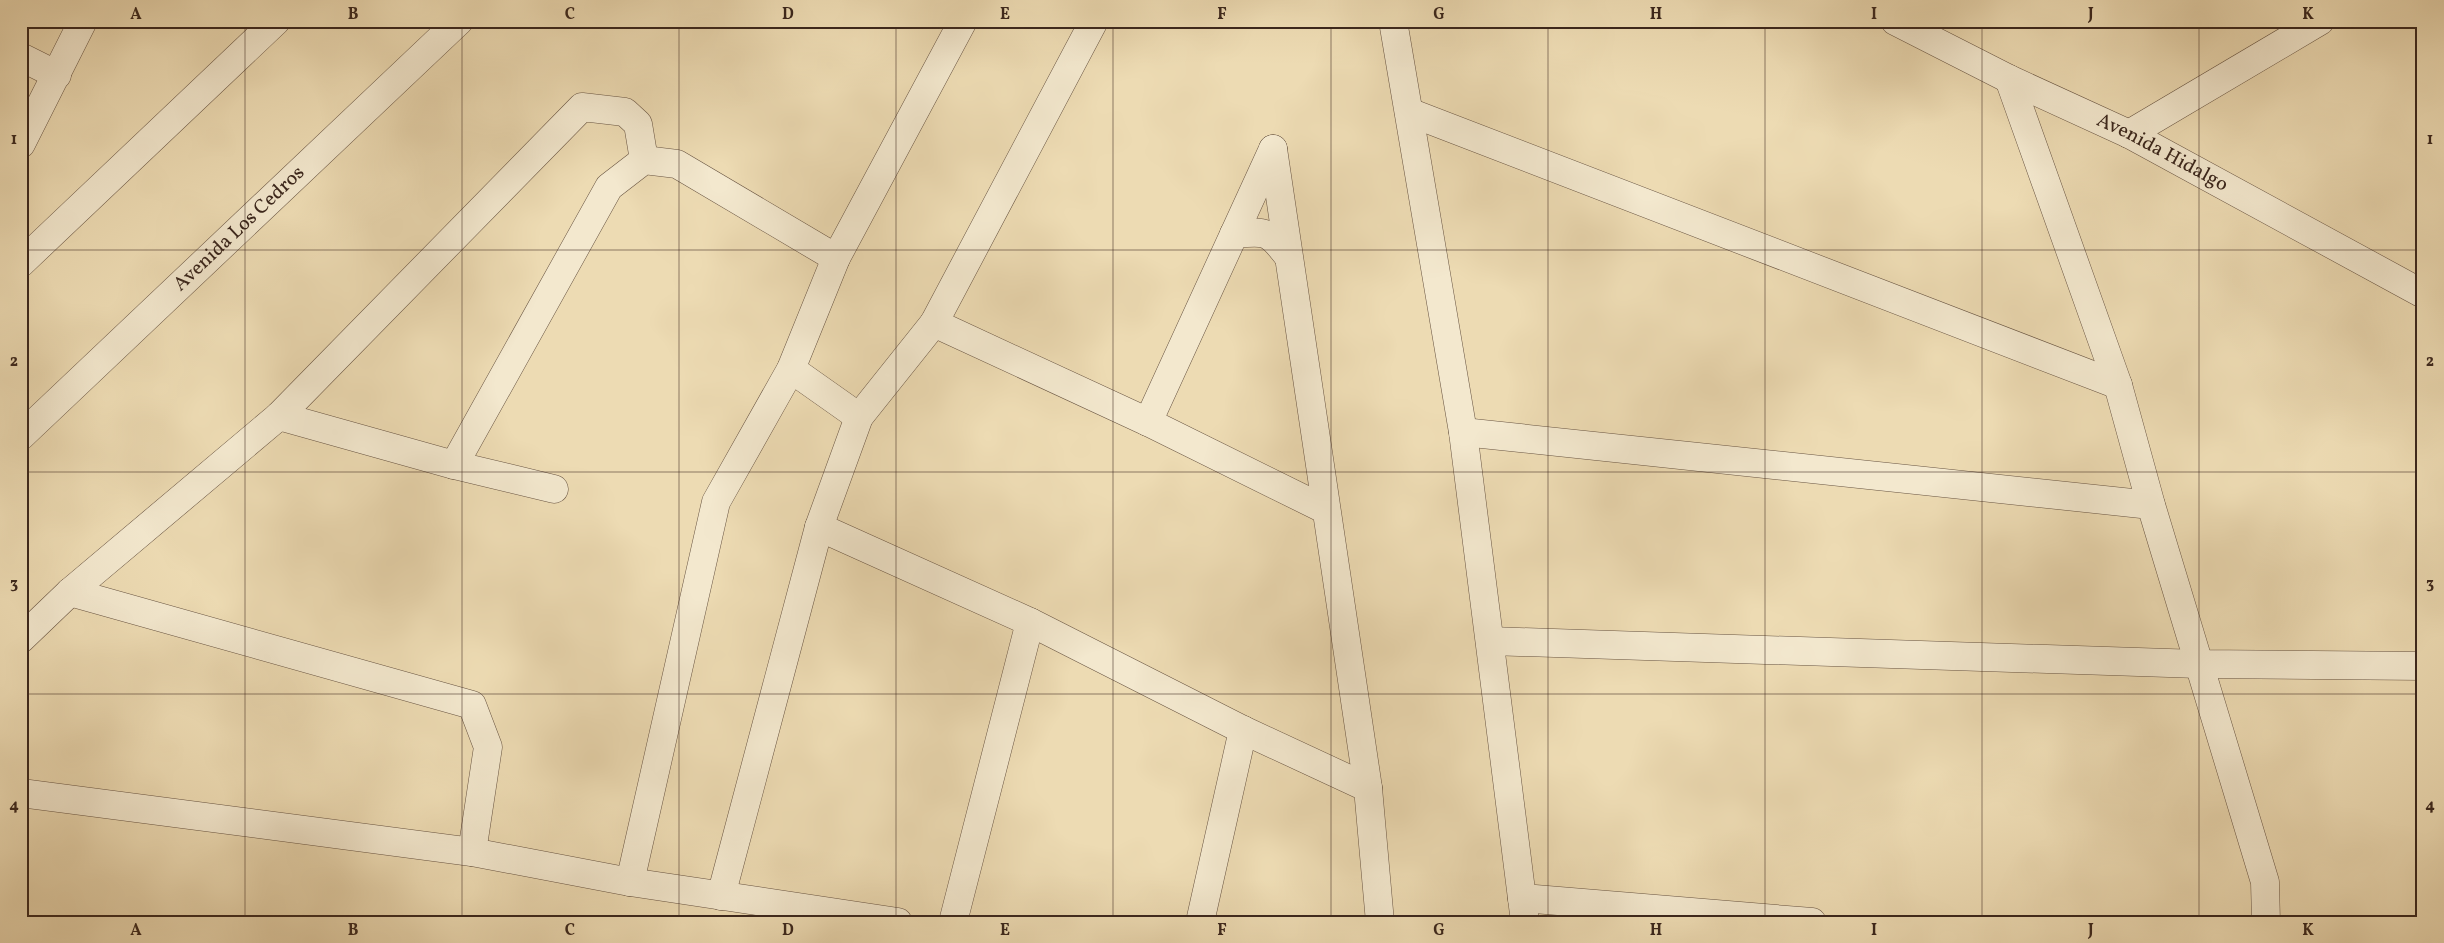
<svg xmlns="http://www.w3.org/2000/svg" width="2444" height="943" font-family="Vollkorn,serif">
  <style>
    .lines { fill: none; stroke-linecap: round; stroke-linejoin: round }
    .minor-casing { stroke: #685442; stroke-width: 29 }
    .minor { stroke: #f3e8ce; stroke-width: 28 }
    .grid { fill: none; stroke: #3b271d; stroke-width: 1; stroke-opacity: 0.55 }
    .labels { text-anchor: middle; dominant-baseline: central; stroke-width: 5; stroke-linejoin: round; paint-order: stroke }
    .street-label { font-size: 20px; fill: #3b271d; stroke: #f3e8ce }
    .neatline { fill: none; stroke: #3b271d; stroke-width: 2 }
    .grid-label { font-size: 16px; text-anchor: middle; font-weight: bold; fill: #3b271d }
  </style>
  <rect width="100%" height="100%" fill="#eddbb3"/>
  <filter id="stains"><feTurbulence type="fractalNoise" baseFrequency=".004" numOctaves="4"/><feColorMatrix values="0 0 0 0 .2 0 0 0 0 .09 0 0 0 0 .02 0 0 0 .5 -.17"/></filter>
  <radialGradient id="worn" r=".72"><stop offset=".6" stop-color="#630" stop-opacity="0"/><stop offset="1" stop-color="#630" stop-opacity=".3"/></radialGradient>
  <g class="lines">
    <g class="minor-casing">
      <g id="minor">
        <path d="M1393,21l70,411 62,490"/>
        <path id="s1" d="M1895,21l114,58 120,55 294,160"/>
        <path d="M21,57l36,18"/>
        <path d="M2009,79l109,306 33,120 114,377 1,40"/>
        <path d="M1409,112l709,273"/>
        <path d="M2129,134l191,-113"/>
        <path d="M21,144l62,-123"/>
        <path d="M1273,149l95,639 12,134"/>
        <path d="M1234,234c32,-3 34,-4 54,22"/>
        <path d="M21,263l255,-242"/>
        <path d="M934,323l214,99 178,88"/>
        <path d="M791,369l68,48"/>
        <path d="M279,416l175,49 100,24"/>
        <path d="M1148,422l125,-273"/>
        <path d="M1463,432l688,73"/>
        <path id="s2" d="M21,436l438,-415"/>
        <path d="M454,465l155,-278 35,-27 33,4 159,94"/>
        <path d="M819,527l211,95 213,108 125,58"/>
        <path d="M70,592l402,113 16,42 -16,105"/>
        <path d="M21,639l49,-47 209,-176 303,-309 43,5 13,12 6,36"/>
        <path d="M1490,641l709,23 224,2"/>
        <path d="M21,793l451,59 158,30 268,40"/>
        <path d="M630,882l86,-380 75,-133 45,-111 127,-237"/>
        <path d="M721,896l98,-369 40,-110 75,-94 160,-302"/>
        <path d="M1522,898l290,24"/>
        <path d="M953,922l77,-300"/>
        <path d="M1200,922l43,-192"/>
      </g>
    </g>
    <use href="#minor" class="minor"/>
  </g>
  <path class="grid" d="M245,21v901M462,21v901M679,21v901M896,21v901M1113,21v901M1331,21v901M1548,21v901M1765,21v901M1982,21v901M2199,21v901M21,250h2402M21,472h2402M21,694h2402"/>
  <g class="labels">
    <g class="street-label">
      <text stroke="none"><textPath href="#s1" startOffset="298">Avenida Hidalgo</textPath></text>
      <text stroke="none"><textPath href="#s2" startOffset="301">Avenida Los Cedros</textPath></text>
    </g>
  </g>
  <rect width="2444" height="943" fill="none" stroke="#eddbb3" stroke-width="55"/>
  <rect x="28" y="28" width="2388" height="888" class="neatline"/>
  <g class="grid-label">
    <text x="136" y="19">A</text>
    <text x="353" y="19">B</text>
    <text x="570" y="19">C</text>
    <text x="788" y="19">D</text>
    <text x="1005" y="19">E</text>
    <text x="1222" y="19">F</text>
    <text x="1439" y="19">G</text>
    <text x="1656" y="19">H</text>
    <text x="1874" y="19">I</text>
    <text x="2091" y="19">J</text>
    <text x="2308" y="19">K</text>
    <text x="14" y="144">1</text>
    <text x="2430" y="144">1</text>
    <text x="14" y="366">2</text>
    <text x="2430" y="366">2</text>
    <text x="14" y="588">3</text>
    <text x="2430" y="588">3</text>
    <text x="14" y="810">4</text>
    <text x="2430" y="810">4</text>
    <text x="136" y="935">A</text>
    <text x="353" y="935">B</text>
    <text x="570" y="935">C</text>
    <text x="788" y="935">D</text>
    <text x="1005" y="935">E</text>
    <text x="1222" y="935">F</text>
    <text x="1439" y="935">G</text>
    <text x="1656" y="935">H</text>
    <text x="1874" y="935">I</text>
    <text x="2091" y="935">J</text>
    <text x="2308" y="935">K</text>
  </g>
  <rect width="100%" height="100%" filter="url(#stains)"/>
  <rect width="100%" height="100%" fill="url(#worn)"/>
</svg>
